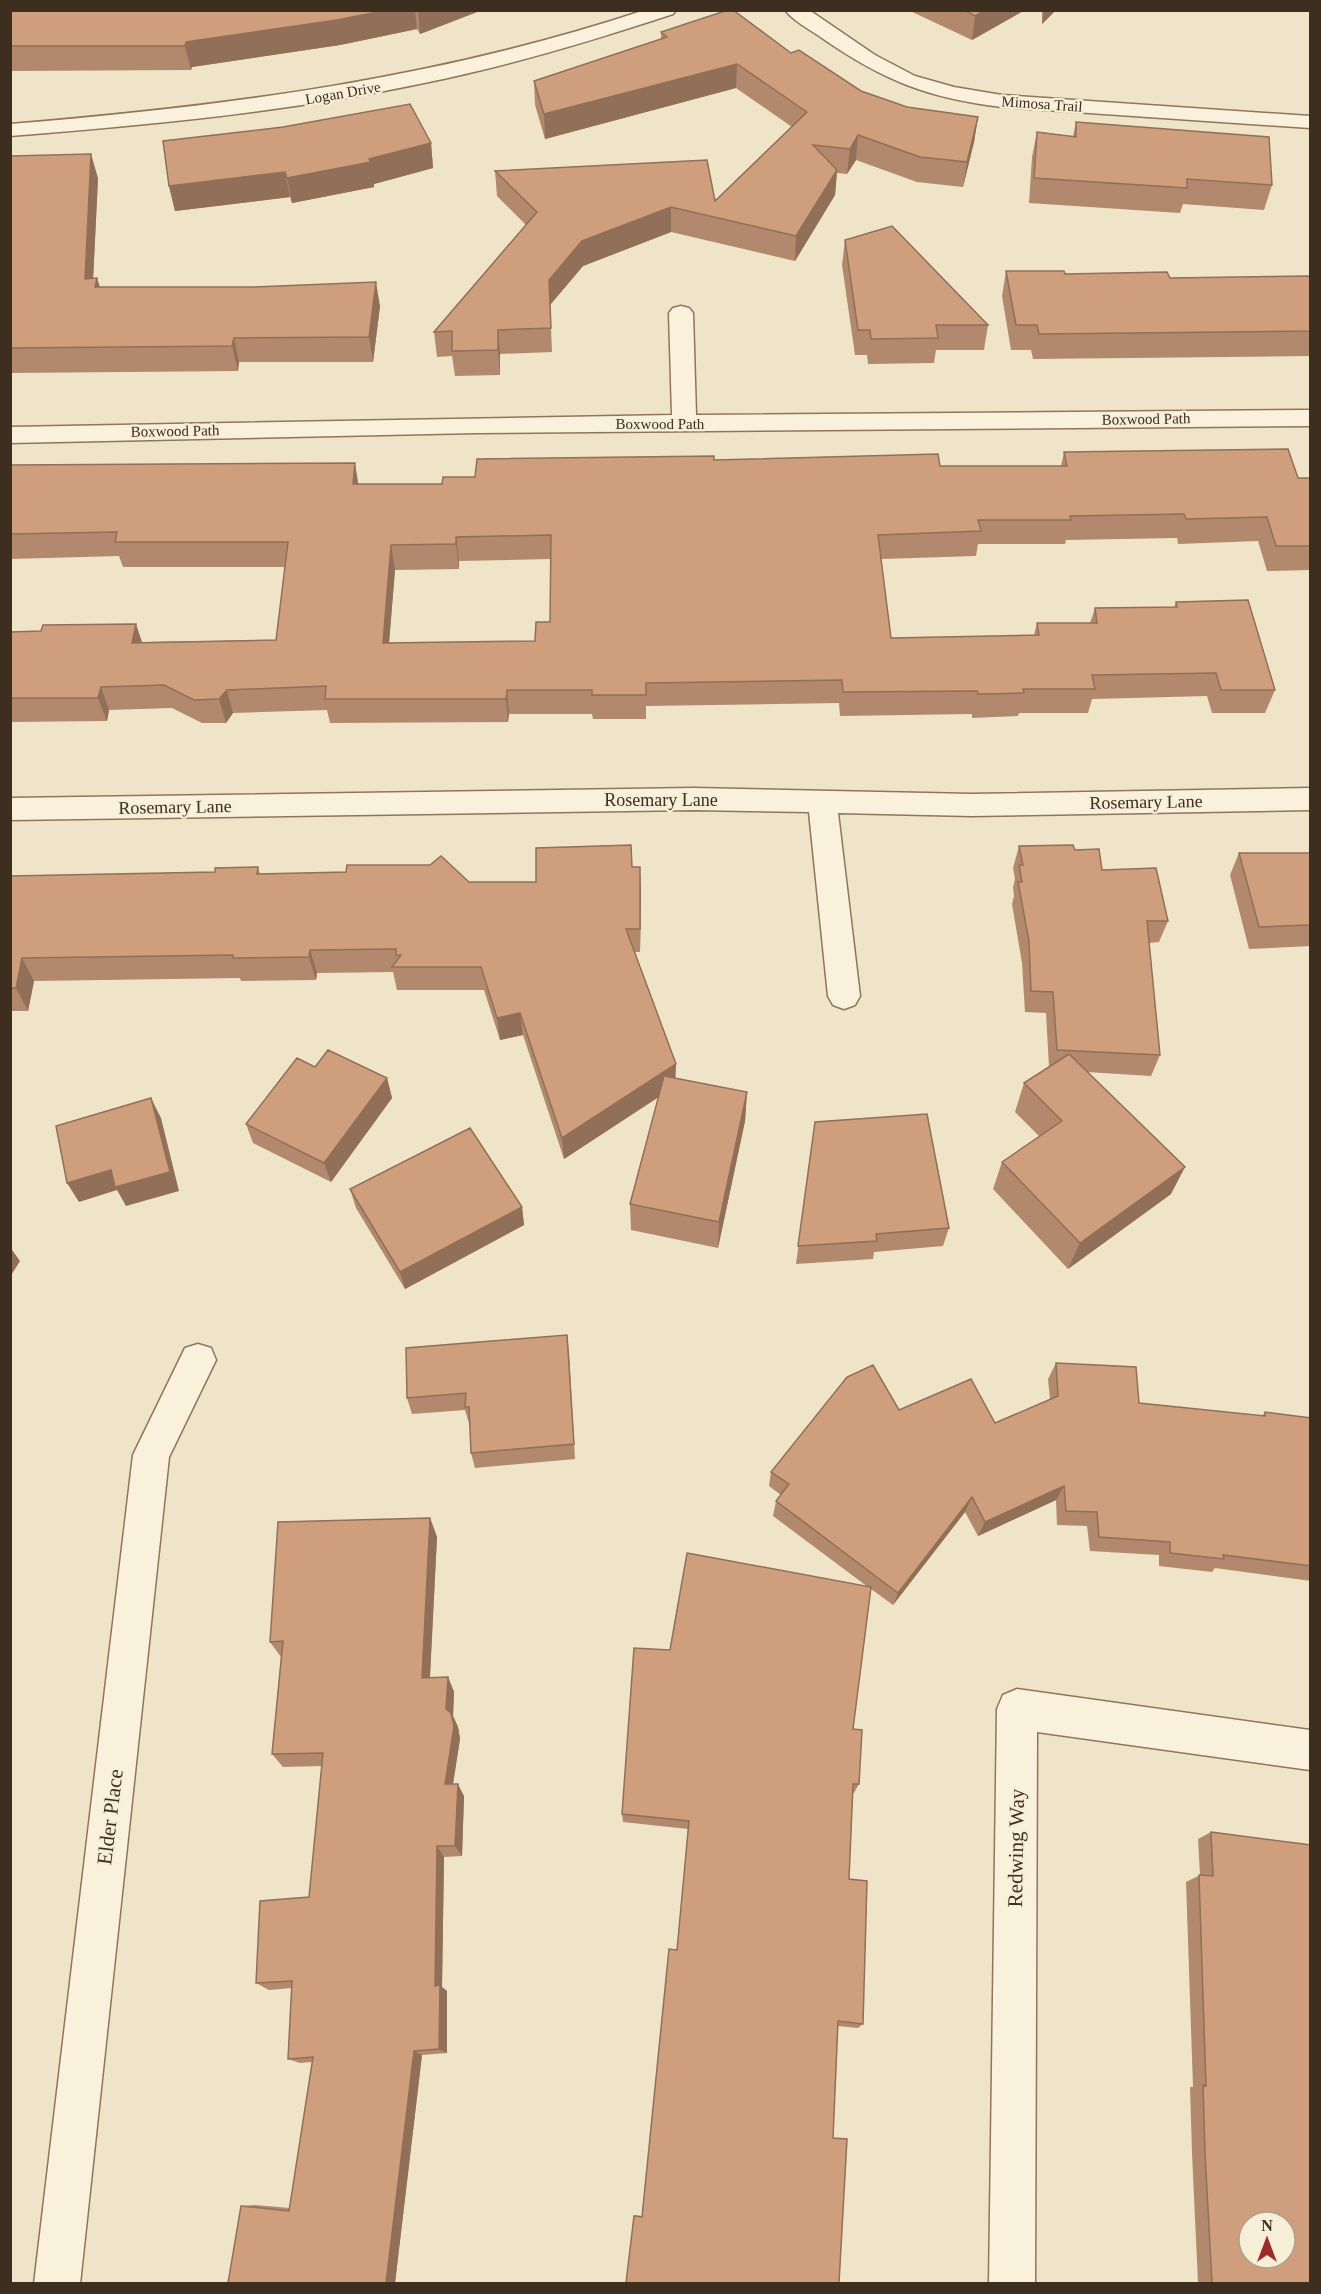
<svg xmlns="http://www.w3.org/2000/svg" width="1321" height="2294" font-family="'Times New Roman',serif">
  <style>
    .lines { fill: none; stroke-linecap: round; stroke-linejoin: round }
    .minor-casing { stroke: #8d765c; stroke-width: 3 }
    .minor { fill: #faf1dc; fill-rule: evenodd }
    .wall { fill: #b2896c; fill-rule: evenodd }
    .shaded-wall { fill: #916f58 }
    .building { fill: #cf9f7d; stroke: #916f58; stroke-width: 1.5; fill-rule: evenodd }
    .labels { text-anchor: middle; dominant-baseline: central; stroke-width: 4.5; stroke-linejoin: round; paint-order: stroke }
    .far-street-label { font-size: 15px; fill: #3d2e20; stroke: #f7eed8 }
    .street-label { font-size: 18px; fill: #3d2e20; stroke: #f7eed8 }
    .near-street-label { font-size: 21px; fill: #3d2e20; stroke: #f7eed8 }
  </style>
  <rect width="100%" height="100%" fill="#f0e4c8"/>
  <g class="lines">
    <g class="minor-casing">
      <path id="minor" d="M645,10h31l-3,4c-82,27 -164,52 -249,69 -136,29 -275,42 -414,53v-12c218,-18 427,-45 635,-114z
        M785,10h24l66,45 40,21 39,11 48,8 308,21v12l-308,-21c-74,-9 -118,-26 -180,-69 -11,-8 -28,-16 -37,-28z
        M681,306l8,2 4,5 3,102 614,-5v16l-833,7 -467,10v-16l662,-12 -3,-102 4,-5z
        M694,788l278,6 338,-6v22l-338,6 -134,-3 22,183 -5,9 -11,4 -11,-4 -5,-9 -19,-184 -115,-2 -684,10v-22z
        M198,1344l13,4 5,12 -47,97 -89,827h-46l99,-829 52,-107z
        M1017,1689l293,41v40l-273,-38 -2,552h-46l8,-575 6,-14z"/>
    </g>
    <use href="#minor" class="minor"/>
  </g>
  <path class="wall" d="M10,10h467v2l-57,22 -3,-5 -77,16 -148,22 -1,3 -181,1z
    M908,10h117l-53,30z
    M1042,10h14l-14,14z
    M661,32l130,21 70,38 46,16 71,10 -4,25 -11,45 -46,-5 -61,-22 -9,14 -10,-1 -2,22 -40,66 -124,-29 -88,34 -33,39 2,47 -52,2v21l-45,1 -3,-20 -15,1 -3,-25 92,-107 -29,-29 -2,-25 220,30 77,-74 -56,-39 -191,51 -10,-34 -1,-24 127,-42z
    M1076,122l196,63 -8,25 -81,-6 -3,9 -151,-10 3,-46 5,-25 36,4z
    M431,143l2,25 -59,16v3l-82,16 -2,-6 -115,14 -6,-25z
    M10,156l88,22 -5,101 4,-1 3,9 280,19 -7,56h-134l-1,9 -228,2z
    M845,240l143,85 -4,25h-48l-2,13 -66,1 -1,-9h-12l-13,-90z
    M1006,271l164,7 141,-2v80l-278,3 -2,-9h-20l-9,-54z
    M1064,452l234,26h13v92l-44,1 -9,-30 -80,3 -1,-6 -111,2 -1,4h-87l-2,12 -95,3 10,79 143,-3 3,-12h53l5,-15 79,-1 2,-5 99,88 -10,23h-53l-5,-17 -115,3 -4,14h-69l-1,3 -46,2v-4l-132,2 -1,-13 -193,3v13h-53l-1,-5h-83l-1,8 -178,1 -3,-13 -94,3 -7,10h-24l-30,-15 -63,2 -2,11 -97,1v-90l132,10 134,-2 9,-73h-162l-4,-11 -109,3v-94l348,19h84l33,-7 239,-17 226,6h121zM551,559l-1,63 -15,19 -146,2 6,-73 64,-1v-8z
    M1019,846l56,4 27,20 66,51 -9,21 -10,1 11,112 -9,21 -64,-4 84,122 -103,75 -75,-80 9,-27 37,-26 -24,-24 9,-29 25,-16 -3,-54 -21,-1 -3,-49 -10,-59 2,-8 -1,-9 2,-8 -2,-11z
    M1239,853h72v93l-62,3 -19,-74z
    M258,867l2,7 209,8h67l96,-15 9,24 -1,61h-6l42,112 -1,14 72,14 -2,29 -27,127 -87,-18 -1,-26 29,-107 -95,62 -41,-124 -23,5 -16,-50h-87l-4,-18 -76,1 -1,7 -75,1 -1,-3 -206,3 -6,30h-18v-135l205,-4z
    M315,1067l72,11 5,20 -61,84 -78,-39 -7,-19z
    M815,1122l134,106 -6,18 -69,6 -1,7 -77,5z
    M350,1189l172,18 2,18 -119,64 -49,-81z
    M567,1335l8,124 -100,9 -4,-15 -1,-30h-1l-4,-13 -53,4 -5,-16z
    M1056,1363l83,40 123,13 3,-4 46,6v163l-96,-13 -3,4 -53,-6v-11l-69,-4 -3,-25 -30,-1 -1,-25 -78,36 -13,-24 -72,93 -22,-16 -18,140 6,55 -5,9h-1l-4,86 14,145 -5,4 -20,-2 -5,112 6,145 -205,-67 1,-1 7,1 35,-266 11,-121 -65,-7 -1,-8 48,-164 198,-63 -95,-71 3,-15 5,-6 -12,-9 2,-14 128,-62 96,13 55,-23 -2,-21z
    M430,1518l7,19 -7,141 18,-1 6,15 -1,24 5,11 2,12 -7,45 11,12 -2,60 -18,1 -2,130 5,4v62l-25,2 -27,228h-167l13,-77 14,-1 35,3 22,-146 -12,1 -12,-4 4,-71 -23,2 -13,-7 53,-86 13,-131 -39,1 -11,-13 9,-97 -11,-15z
    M1211,1832l100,451h-113l-6,-130 -2,-66h3l-7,-205 14,-7 -2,-36z"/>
  <path class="shaded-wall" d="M387,10h28l2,19 -77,16 -148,22 -1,3 -6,-24 1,-4z
    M418,10h59v2l-57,22z
    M985,10h40l-53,30 3,-24z
    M1044,10h12l-14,14z
    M737,64l-1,24 -191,51 -1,-25z
    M978,117l-4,25 -11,45 4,-25z
    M858,135l-2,25 -9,14 3,-25z
    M431,143l2,25 -59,16v3l-82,16 -5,-25 82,-19z
    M91,154l7,24 -6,125 -7,-24z
    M837,170l-2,25 -40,66 1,-25z
    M285,172l5,25 -115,14 -6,-25z
    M671,207v25l-88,34 -33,39 2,47 -3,-72 33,-39z
    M97,278l7,25 -9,-16z
    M376,282l4,24 -7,56 -4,-25z
    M498,330l2,24v21l-2,-25z
    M234,338l5,24 -1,9 -6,-25z
    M355,463l4,25 -6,-4z
    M456,537l3,24v8l-3,-25z
    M391,545l4,25 -8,97 -4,-24z
    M136,624l8,24 -12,-5z
    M101,687l8,23 -2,11 -9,-23z
    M227,690l6,23 -7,10 -7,-24z
    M507,690l2,24 -1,8 -2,-23z
    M640,867l1,24 -1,61z
    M310,950l7,23 -1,7 -7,-23z
    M22,958l12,23 -6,30 -12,-23z
    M520,1013l3,22 -23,5 -3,-22z
    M676,1064l-1,22 -111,73 -2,-21z
    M387,1078l5,20 -61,84 -7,-19z
    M747,1092l-2,29 -27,127 1,-26z
    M151,1098l10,20 18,73 -53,15 -9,-16 -38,12 -12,-19 44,-13z
    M1185,1167l-14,27 -103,75 12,-26z
    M522,1207l2,18 -119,64 -5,-17z
    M10,1247l10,14 -10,16z
    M567,1335l2,17 6,107 -1,-15z
    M1064,1486l-8,14 -78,36 7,-14z
    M972,1497l-7,15 -72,93 5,-12z
    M430,1518l7,19 -8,156 -7,-15z
    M448,1677l6,15 -1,24 5,11 2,12 -9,57 -6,-12 1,-75z
    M458,1784l6,12 -2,60 -7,-10z
    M437,1846l7,11 -2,130 5,4v62l-8,-4 -4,-63z
    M414,2051l8,4 -27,228h-9z"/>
  <path class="building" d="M10,10h377l-50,10 -151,22 -1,4h-175z
    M728,10h5l58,43 8,-3 62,41 46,16 71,10 -11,45 -47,-5 -62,-22 -8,14 -37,-4 24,25 -41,66 -125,-29 -89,34 -33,39 2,48 -53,2v20l-46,1v-20l-18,1 103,-120 -42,-41 212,-11 8,41 92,-89 -70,-48 -193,50 -10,-33 133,-44 -6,-5z
    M964,10h21l-10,6z
    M410,104l21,39 -62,16 2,3 -84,16 -2,-6 -116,14 -6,-45 120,-14z
    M1076,122l193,15 3,48 -85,-6v9l-153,-10 3,-46 39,5z
    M91,154l-6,125 12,-1 -2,9h158l123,-5 -7,55 -135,1 -2,8 -222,2v-192z
    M892,226l96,99h-52l2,13 -67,1 -1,-9h-12l-13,-90z
    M1006,271h58l1,3 102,-2 3,6 141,-2v55l-272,3 -2,-9h-21z
    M1288,449l10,29h13v68h-35l-9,-29 -81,2 -2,-5 -114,2 1,4h-93l3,11 -103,4 13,103 148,-3 -2,-12h60l-2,-15 82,-1 -1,-5 72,-2 27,90h-54l-5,-17 -124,2 3,14h-72l1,4 -46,1 -1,-3 -134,1 -1,-12 -196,3v12h-54v-5h-85l-1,9h-181l1,-13 -99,4 -8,9 -25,1 -30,-15 -63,2 -3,11h-88v-66l31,-1 2,-6 93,-1 -4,19 144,-3 12,-98h-173l2,-10 -107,2v-69l345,-2 -2,21h89l1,-7h32l2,-18 237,-3v4l224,-6 2,12h127l-3,-14zM551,535l-1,87h-14l-1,19 -152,2 8,-98 65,-1v-7z
    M631,845l1,22h8v62h-14l50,135 -114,74 -42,-125 -23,5 -16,-51h-89l9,-12h-5v-6l-86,1 -1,7 -76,1v-3l-211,3 -6,30h-6v-112l205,-4v-4l43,-1 -1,7 89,-2 1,-7h83l11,-9 28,26h67v-34z
    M1073,845l2,5 24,-1 3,21 54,-2 12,53h-21l13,134 -103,-5 -4,-58 -22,-1 -2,-50 -11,-59h4l-3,-17h4l-4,-19z
    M1239,853h72v72l-52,2z
    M328,1050l59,28 -63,85 -78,-39 51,-66 18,9z
    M1069,1054l116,113 -105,76 -78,-81 60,-41 -38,-38z
    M664,1076l83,16 -28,130 -89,-18z
    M151,1098l19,74 -55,15 -4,-17 -44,13 -11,-57z
    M927,1114l22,114 -73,6 1,7 -79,5 17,-124z
    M470,1128l52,79 -122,65 -50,-83z
    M567,1335l7,109 -103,9 -2,-46h-4l1,-14 -59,5 -1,-50z
    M1056,1363l80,4 3,36 126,13v-4l46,6v148l-88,-11 1,4 -54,-6v-11l-71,-5 -2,-25 -31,-1 -2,-25 -79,36 -13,-25 -74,96 -122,-92 13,-17 -18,-12 76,-95 26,-12 26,45 72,-31 24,44 63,-27z
    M430,1518l-8,160 26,-1 -2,32 5,4 3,13 -9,58h13l-3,62h-18l-2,140 5,-1 -1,64 -25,2 -28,232h-158l13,-77 48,5 24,-154 -25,2 4,-78 -36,2 4,-82 49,-4 14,-144 -51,1 11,-113 -13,1 8,-120z
    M687,1553l184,34 -18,142 9,1 -3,54h-6l-4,95 18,2 -4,143 -25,-3 -5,117 14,1 -8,144h-213l8,-67 8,1 27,-268 8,1 12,-129 -67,-7 12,-166 36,2z
    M1211,1832l100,13v438h-99l-7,-130 -2,-68 3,1 -7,-211 14,1zM1249,2222h36v36h-36z"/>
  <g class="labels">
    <g class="far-street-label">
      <text transform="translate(343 93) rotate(-10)">Logan Drive</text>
      <text transform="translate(1042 104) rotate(4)">Mimosa Trail</text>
      <text transform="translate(1146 419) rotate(-1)">Boxwood Path</text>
      <text x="660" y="424">Boxwood Path</text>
      <text transform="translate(175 431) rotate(-1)">Boxwood Path</text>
    </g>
    <g class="street-label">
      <text x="661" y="800">Rosemary Lane</text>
      <text transform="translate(1146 802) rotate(-1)">Rosemary Lane</text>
      <text transform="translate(175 807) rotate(-1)">Rosemary Lane</text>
    </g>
    <g class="near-street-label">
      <text transform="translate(110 1817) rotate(-83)">Elder Place</text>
      <text transform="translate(1016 1848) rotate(-89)">Redwing Way</text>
    </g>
  </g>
  <rect width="1321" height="2294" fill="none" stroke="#3d2e20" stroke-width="24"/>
  <g transform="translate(1267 2240)"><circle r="28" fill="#f7eed8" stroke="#ada18e" stroke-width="1.5"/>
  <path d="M0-4.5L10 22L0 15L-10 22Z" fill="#9e2a2b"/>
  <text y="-9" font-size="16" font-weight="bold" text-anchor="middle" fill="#3d2e20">N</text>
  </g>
</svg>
